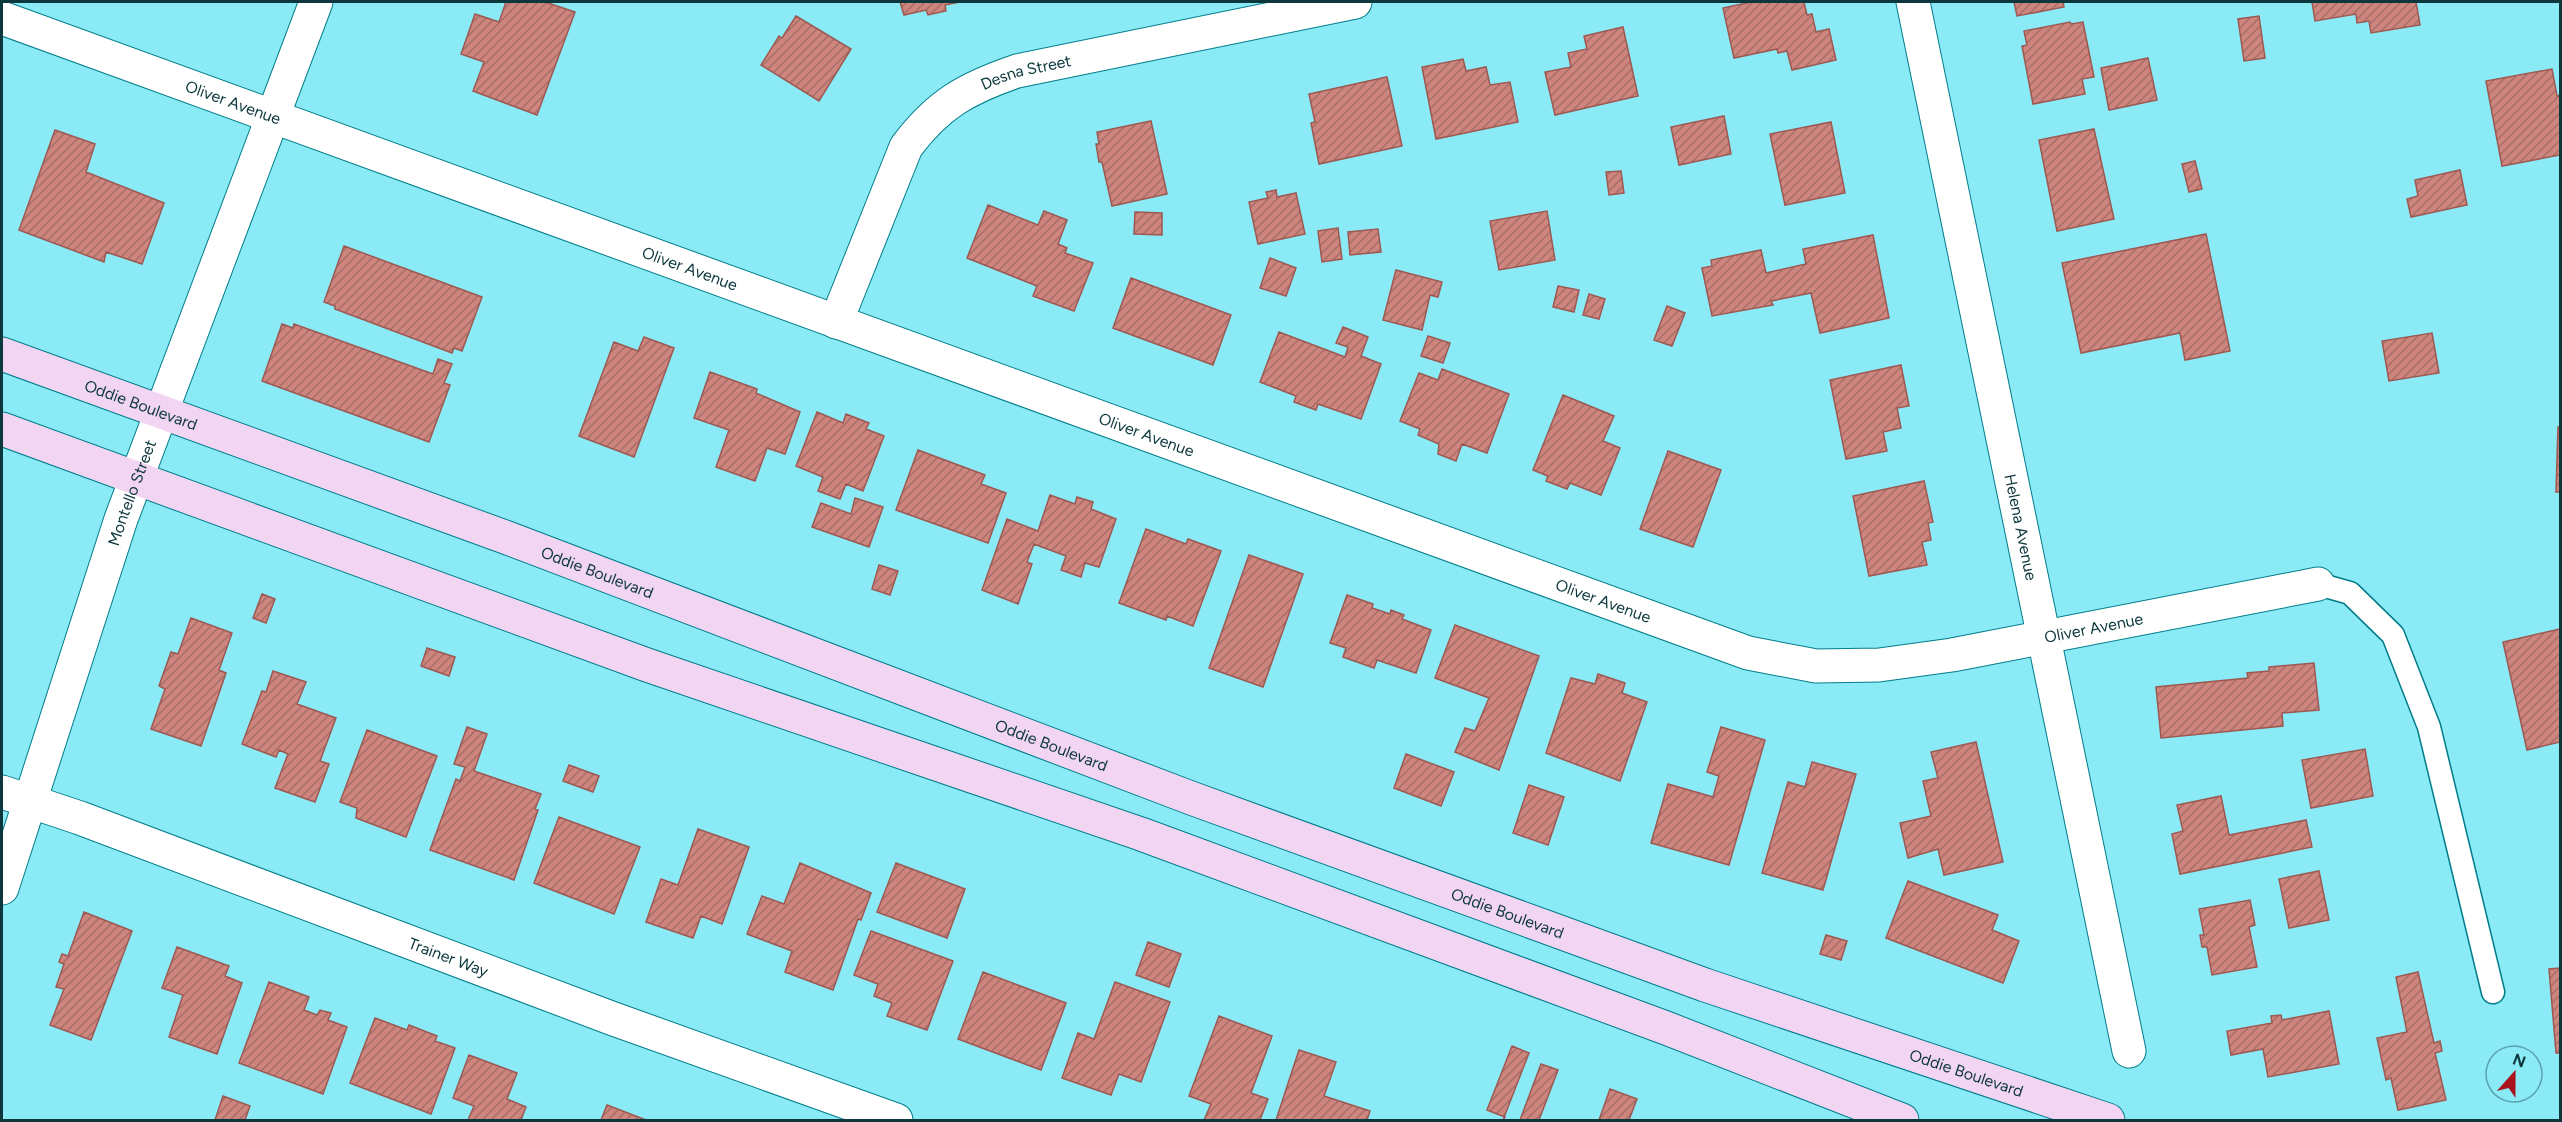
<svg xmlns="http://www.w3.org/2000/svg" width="2562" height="1122" font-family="Figtree,sans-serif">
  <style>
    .building { fill: url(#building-hatch); stroke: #9d5852; stroke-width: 1.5 }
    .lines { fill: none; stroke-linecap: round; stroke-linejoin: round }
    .service-casing { stroke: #017d89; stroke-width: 25 }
    .minor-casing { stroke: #017d89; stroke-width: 35 }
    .secondary-casing { stroke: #017d89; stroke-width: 35 }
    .service { stroke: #fff; stroke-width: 22 }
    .minor { stroke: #fff; stroke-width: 33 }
    .secondary { stroke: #f2d5f3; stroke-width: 33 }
    .labels { text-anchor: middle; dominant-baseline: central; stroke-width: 4.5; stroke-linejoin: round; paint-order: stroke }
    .street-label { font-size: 16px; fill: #0c373c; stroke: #8aeaf6 }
  </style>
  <defs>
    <pattern id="building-hatch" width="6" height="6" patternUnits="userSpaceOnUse" patternTransform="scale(1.5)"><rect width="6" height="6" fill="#ce857d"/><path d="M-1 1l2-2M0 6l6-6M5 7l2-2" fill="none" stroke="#a66e68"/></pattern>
  </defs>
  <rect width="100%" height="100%" fill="#8aeaf6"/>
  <path class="building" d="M506,2h39l30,10 -38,103 -64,-24 11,-29 -23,-8 14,-40 24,8z
    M900,2h60l-15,3 1,6 -18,4 -2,-5 -22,5z
    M1751,2h53l3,13 5,-1 4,18 13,-3 7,31 -44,10 -5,-19 -9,2 -1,-4 -43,9 -11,-50z
    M2014,2h49l1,5 -47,9z
    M2312,2h104l4,23 -49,8 -2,-12 -12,2 -1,-9 -41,7z
    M796,16l55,33 -32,52 -58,-36 18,-29 3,2z
    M2259,16l6,42 -21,3 -6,-42z
    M2070,22l1,2 12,-2 11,55 -12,2 3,15 -52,10 -11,-58 5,-1 -3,-14z
    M1623,27l15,69 -83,19 -10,-43 26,-5 -3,-14 19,-4 -3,-13z
    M2148,58l9,42 -48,10 -8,-42z
    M1463,59l3,12 20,-4 4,18 20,-3 8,40 -82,17 -14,-72z
    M2552,69l5,27 3,-1v60l-58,11 -16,-85z
    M1387,77l15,69 -83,18 -8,-41 4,-1 -6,-28z
    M1724,116l7,38 -52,11 -8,-38z
    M1151,121l16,73 -55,12 -10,-44h-3l-3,-18h3l-2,-12z
    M1831,122l14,71 -60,12 -15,-71z
    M2094,129l20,90 -57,12 -18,-91z
    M55,130l40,14 -9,28 78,31 -22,61 -36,-12 -2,10 -85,-32z
    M2195,161l7,28 -13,3 -7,-28z
    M2460,170l7,35 -56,12 -4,-18 11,-3 -3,-16z
    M1621,171l3,22 -15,2 -3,-23z
    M1276,190l1,7 19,-4 9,41 -47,10 -9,-42 19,-4 -2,-6z
    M988,205l50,20 6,-14 23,9 -9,24 9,4 -2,5 28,10 -19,48 -41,-15 4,-10 -70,-28z
    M1547,211l8,49 -56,10 -9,-49z
    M1135,212l27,1v22l-28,-1z
    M1338,228l4,31 -20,3 -4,-31z
    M1378,229l3,23 -31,3 -2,-23z
    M2206,234l24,117 -45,9 -5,-27 -99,20 -19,-90z
    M1873,235l16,83 -69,15 -9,-40 -40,8 2,4 -61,11 -10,-48 10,-2 -1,-6 50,-10 5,23 40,-9 -3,-15z
    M344,246l138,51 -20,54 -8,-3 -2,5 -117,-44v-3l-11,-4z
    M1270,258l26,10 -10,28 -26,-8z
    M1396,270l46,12 -4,15 -8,-2 -8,35 -39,-10z
    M1131,278l100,37 -18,50 -100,-37z
    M1558,286l21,4 -5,22 -21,-5z
    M1589,294l16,5 -6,20 -16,-4z
    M1667,306l18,7 -13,33 -18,-6z
    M282,324l11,4 1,-4 139,50 5,-15 14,5 -8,19 6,2 -21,57 -167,-61z
    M1343,327l25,10 -7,19 20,8 -20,55 -43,-15 -2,6 -22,-8 2,-6 -36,-14 19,-50 66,25 3,-10 -12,-4z
    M2432,333l7,40 -50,8 -7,-40z
    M1428,336l22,7 -7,20 -22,-7z
    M644,337l30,11 -40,109 -55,-21 35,-94 24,9z
    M1901,365l8,41 -12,2 4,20 -18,4 4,19 -41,8 -16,-79z
    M1442,369l67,25 -22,59 -25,-9 -6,17 -18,-7 1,-10 -21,-9 2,-6 -20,-8 19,-48 19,7z
    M710,372l47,17 -1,4 44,19 -15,42 -18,-6 -12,33 -39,-14 13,-37 -35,-12z
    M1563,395l51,21 -11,25 17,7 -19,47 -31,-12 -3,6 -21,-8 2,-5 -15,-6z
    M817,412l26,11 3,-9 23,9 -3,6 18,7 -21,55 -17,-7 -6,15 -22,-8 5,-14 -27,-11z
    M2558,427l2,1v64h-4z
    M918,450l67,25 -4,9 25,9 -18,50 -92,-33z
    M1668,451l53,19 -28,77 -53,-18z
    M1924,481l9,41 -5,1 3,17 -9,2 5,23 -58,11 -16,-80z
    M1050,495l25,9 2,-7 16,5 -2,7 25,10 -17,48 -14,-4 -4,14 -20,-7 5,-14 -32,-12 -7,18 5,2 -14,40 -36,-14 25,-71 31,12z
    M855,498l28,9 -14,40 -57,-20 9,-24 30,11z
    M1146,529l40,15 2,-5 33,12 -28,75 -26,-10 -1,4 -47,-17z
    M1249,555l54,19 -40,113 -54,-19z
    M879,565l19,6 -8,24 -18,-6z
    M262,594l13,5 -9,24 -13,-5z
    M1347,595l26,9 -1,4 18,6 1,-4 13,5 -2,4 29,11 -15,43 -39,-13 -3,8 -31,-11 3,-9 -16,-5z
    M191,618l41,15 -13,37 7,3 -25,73 -50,-17 14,-40 -6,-3 12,-34 7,2z
    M1455,625l84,31 -40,114 -44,-18 10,-24 10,3 14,-33 -54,-20z
    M2560,629v113l-33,8 -24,-108z
    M427,648l28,9 -6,19 -28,-10z
    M2314,663l5,47 -37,3 1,13 -122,12 -5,-51 92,-9 -1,-5 22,-2v-4z
    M273,671l33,11 -9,22 39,14 -16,43 9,3 -14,38 -40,-14 13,-34 -9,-4 -3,7 -34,-13 20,-53 4,1z
    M1598,674l27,9 -3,10 25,9 -27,79 -74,-28 25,-75 24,6z
    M467,727l20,7 -13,37 67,23 -6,15 3,1 -24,70 -84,-30 26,-71 4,2 5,-14 -11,-3z
    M1721,727l44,13 -36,125 -78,-22 17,-59 45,13 6,-21 -12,-4z
    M367,730l70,26 -31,81 -50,-19 1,-10 -17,-6z
    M1976,742l27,120 -59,13 -6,-26 -30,9 -8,-35 31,-7 -8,-35 15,-3 -7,-26z
    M2365,749l8,47 -62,12 -9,-48z
    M1406,754l48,18 -13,34 -47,-18z
    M1812,762l44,12 -33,116 -61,-17 26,-91 17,5z
    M569,765l30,11 -6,16 -30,-11z
    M1529,785l35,12 -16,48 -35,-12z
    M2221,796l8,39 77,-15 6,27 -132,27 -8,-40 11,-3 -6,-26z
    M559,817l81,30 -26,67 -80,-31z
    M698,829l51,18 -27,77 -21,-8 -8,22 -47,-16 15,-43 17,6z
    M800,863l71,30 -10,27 -3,-1 -25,71 -48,-18 7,-21 -45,-17 15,-38 22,8z
    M896,863l69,26 -18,49 -70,-26z
    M2319,871l10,49 -40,8 -10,-49z
    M1908,881l90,34 -6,15 27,11 -16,42 -117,-45z
    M2250,900l5,25 -6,2 8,40 -45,8 -5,-28h-5l-2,-12h4l-5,-26z
    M84,912l48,19 -41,109 -41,-15 14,-36 -8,-2 8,-23 -5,-2 3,-8 6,2z
    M871,931l82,30 -26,69 -40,-14 5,-13 -18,-7 4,-12 -24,-9z
    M1826,935l21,6 -6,19 -21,-6z
    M1148,942l33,12 -12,33 -33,-12z
    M177,947l52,19 -4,10 17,7 -25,71 -48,-17 14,-42 -21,-7z
    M2560,968v85h-4l-7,-84z
    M983,972l83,31 -25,67 -83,-31z
    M2418,972l16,71 6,-2 2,10 -7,2 11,47 -48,10 -7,-32 -5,2 -9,-42 30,-6 -11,-55z
    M269,982l40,15 -5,13 13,5 3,-5 11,3 -3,7 19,7 -24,67 -84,-31z
    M1115,982l55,20 -29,80 -22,-8 -8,21 -49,-17 16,-45 16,6z
    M2329,1011l10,53 -71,13 -5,-28 -32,6 -4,-24 45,-8 -1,-7 10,-1 1,5z
    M1219,1016l53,20 -21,57 17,6 -8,21h-56l7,-16 -22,-8z
    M375,1018l32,12 2,-5 28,11 -2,5 20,7 -24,66 -81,-31z
    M1512,1046l17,7 -26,67 2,-3 -18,-7z
    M1299,1050l37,12 -12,34 46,15 -3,9h-91z
    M469,1055l48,18 -10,26 19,8 -5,13h-53l6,-14 -21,-8z
    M1541,1064l17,6 -19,50h-19z
    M1610,1089l27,10 -8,21h-30z
    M223,1096l27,10 -5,14h-30z
    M607,1105l39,15h-45z"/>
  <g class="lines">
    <g class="service-casing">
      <path id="service" d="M2318,584l32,9 43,42 36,92 64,265"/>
    </g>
    <g class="minor-casing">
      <g id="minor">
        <path id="s1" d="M1913,2l216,1049"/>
        <path id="s2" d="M2,18l1746,635 68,13 63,-1 73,-10 366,-71"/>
        <path id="s3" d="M836,322l70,-175c32,-43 61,-59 111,-76l338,-69"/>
        <path id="s4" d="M2,792l78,26 531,200 285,102"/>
        <path id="s5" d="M2,888l119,-369 195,-517"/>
      </g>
    </g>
    <g class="secondary-casing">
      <g id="secondary">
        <path id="s6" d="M2,354l503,183 686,261 355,129 159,58 403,135"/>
        <path d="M2,429l645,236 494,169 525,194 236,92"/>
      </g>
    </g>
    <use href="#service" class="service"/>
    <use href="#minor" class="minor"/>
    <use href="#secondary" class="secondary"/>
  </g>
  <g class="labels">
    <g class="street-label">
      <text stroke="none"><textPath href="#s3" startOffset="334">Desna Street</textPath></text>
      <text stroke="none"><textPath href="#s2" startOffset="246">Oliver Avenue</textPath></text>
      <text stroke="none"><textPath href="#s2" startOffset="732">Oliver Avenue</textPath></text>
      <text stroke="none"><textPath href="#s6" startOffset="148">Oddie Boulevard</textPath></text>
      <text stroke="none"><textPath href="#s2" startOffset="1218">Oliver Avenue</textPath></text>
      <text stroke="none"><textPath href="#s5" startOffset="416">Montello Street</textPath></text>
      <text stroke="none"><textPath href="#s1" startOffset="536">Helena Avenue</textPath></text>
      <text stroke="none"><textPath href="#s6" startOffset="634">Oddie Boulevard</textPath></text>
      <text stroke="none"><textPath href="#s2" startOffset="1704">Oliver Avenue</textPath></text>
      <text stroke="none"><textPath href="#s2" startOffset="2208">Oliver Avenue</textPath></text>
      <text stroke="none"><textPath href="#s6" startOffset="1120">Oddie Boulevard</textPath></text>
      <text stroke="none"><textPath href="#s6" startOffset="1606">Oddie Boulevard</textPath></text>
      <text stroke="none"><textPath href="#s4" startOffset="476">Trainer Way</textPath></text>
      <text stroke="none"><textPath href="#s6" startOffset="2092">Oddie Boulevard</textPath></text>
    </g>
  </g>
  <rect width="2562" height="1122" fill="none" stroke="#0c373c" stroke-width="6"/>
  <g transform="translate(2514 1074) rotate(21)"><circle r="28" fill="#8aeaf6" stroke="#58a2ac" stroke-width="1.5"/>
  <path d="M0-4.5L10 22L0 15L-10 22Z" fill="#a9141c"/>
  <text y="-9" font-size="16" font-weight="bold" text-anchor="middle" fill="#0c373c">N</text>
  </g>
</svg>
